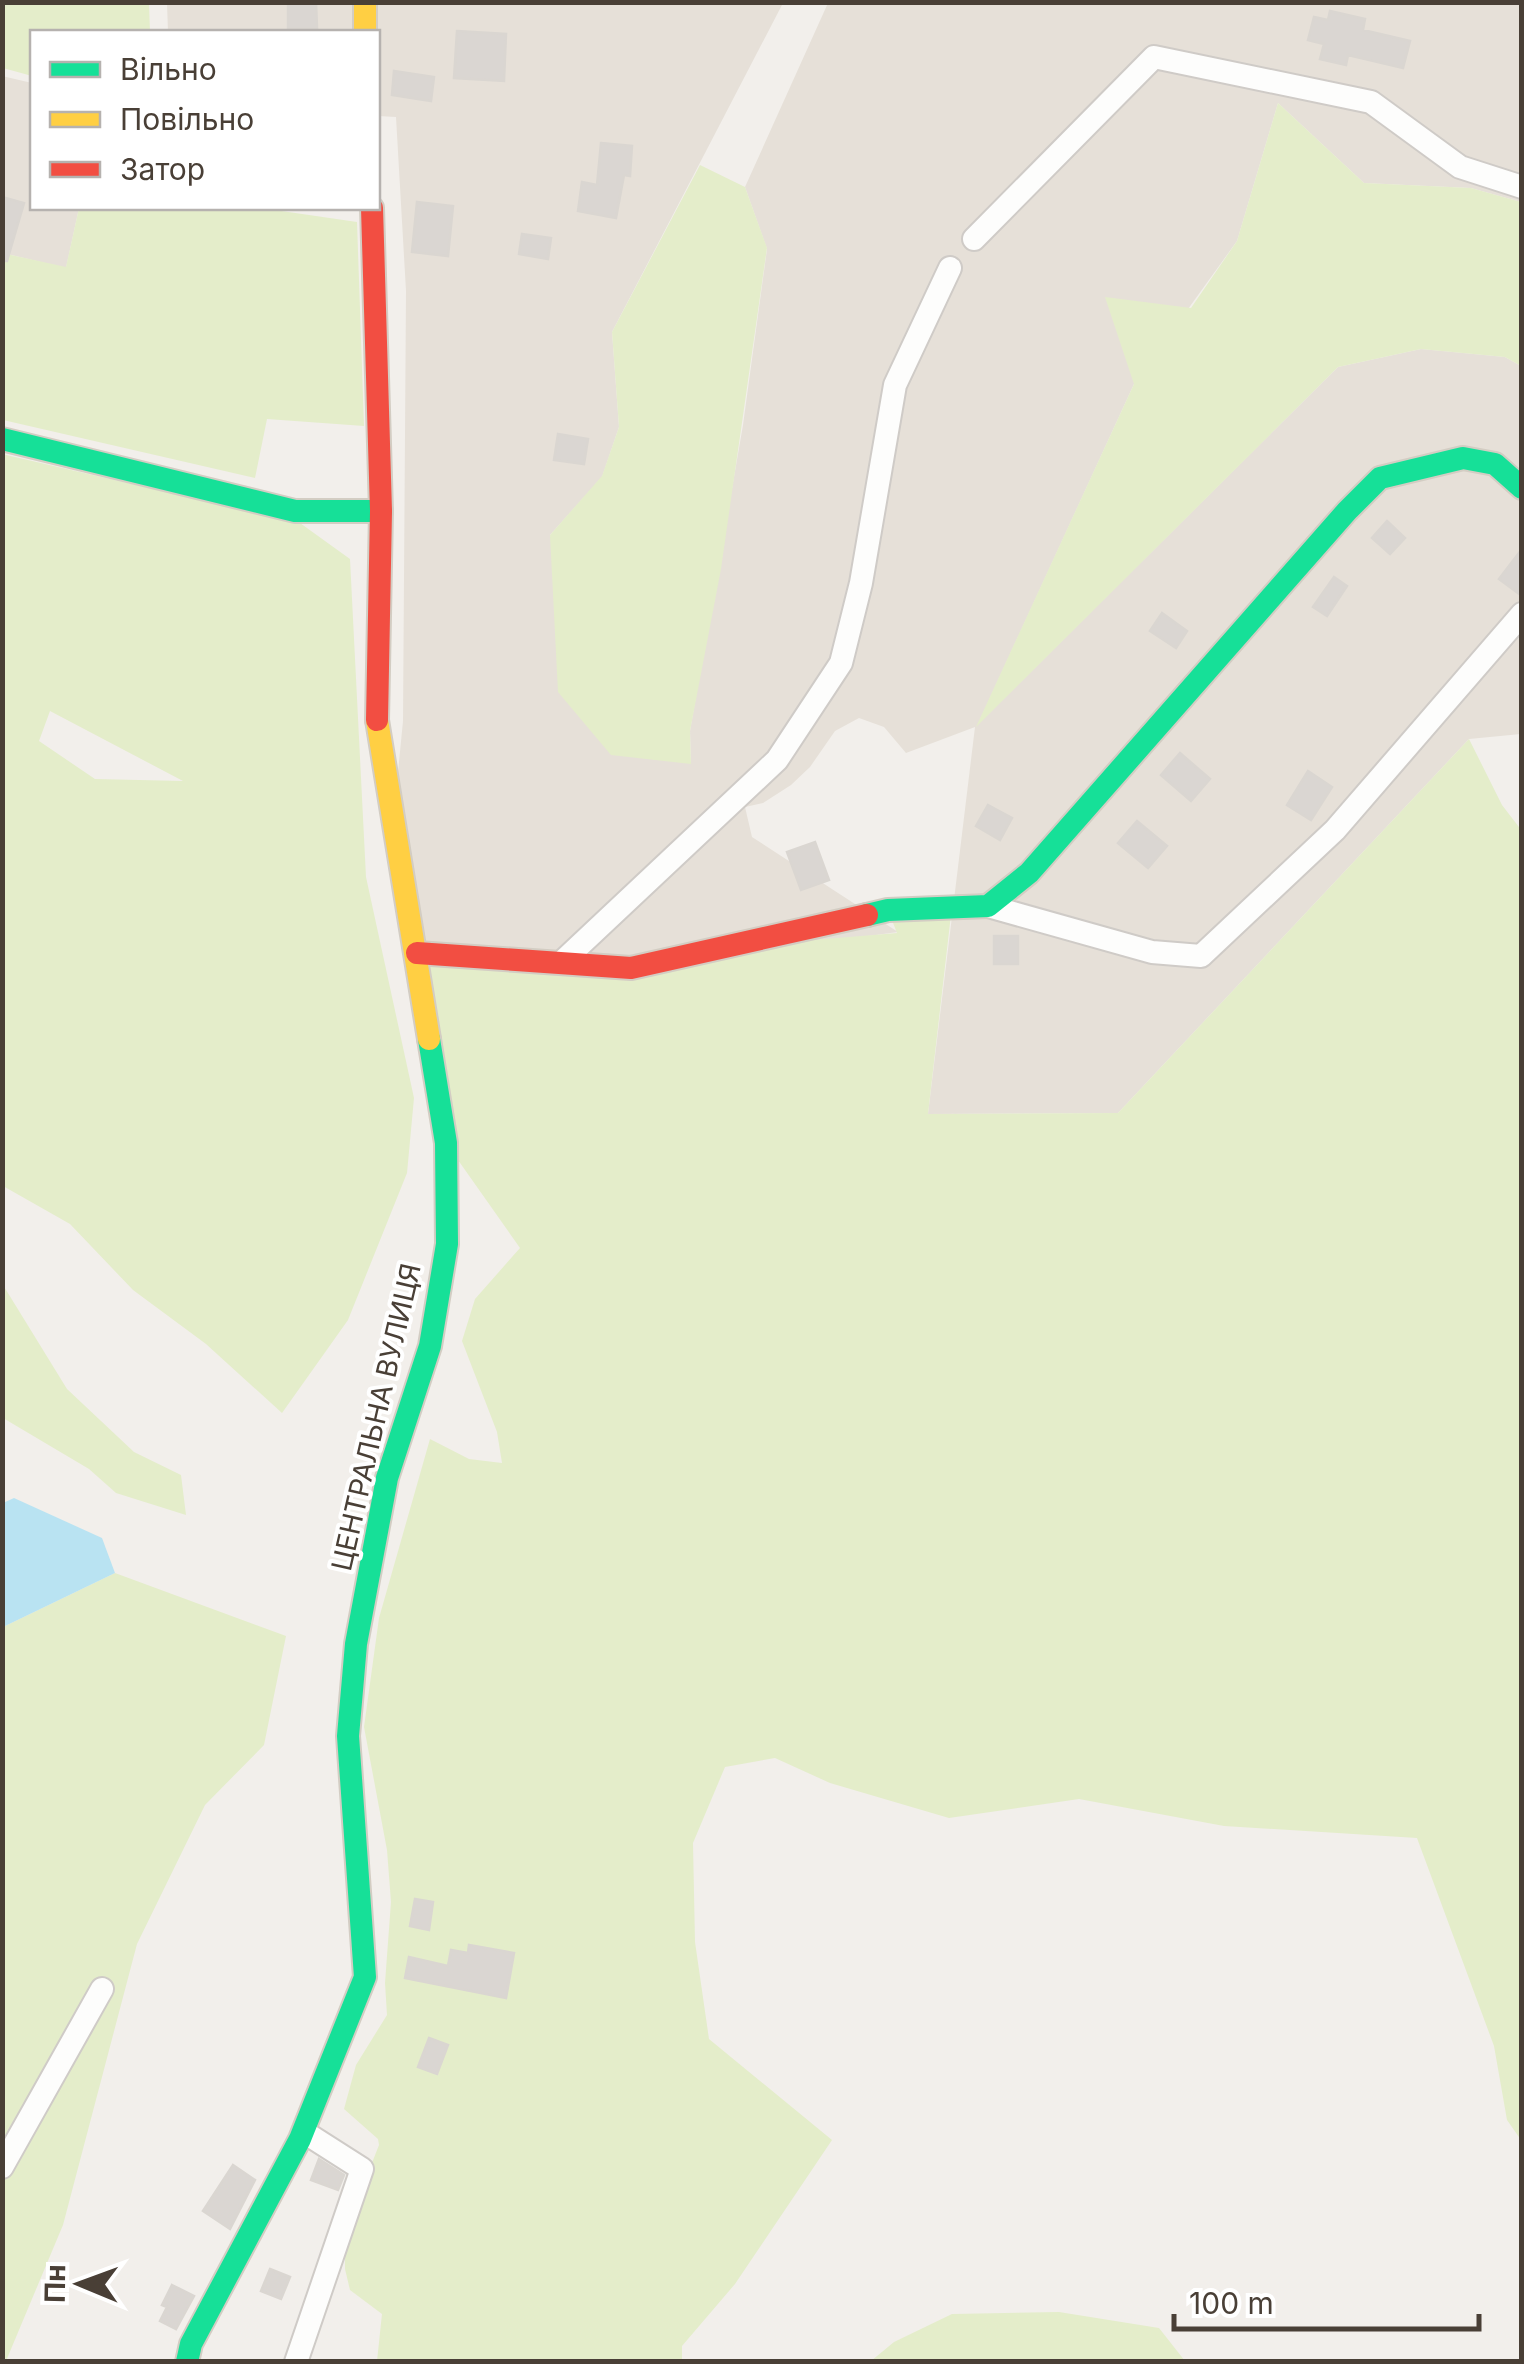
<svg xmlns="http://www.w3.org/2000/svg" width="1524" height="2364" font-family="Inter,sans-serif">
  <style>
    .residential { fill: #e6e0d8 }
    .green { fill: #e4edca; fill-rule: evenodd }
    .water { fill: #b9e3f2 }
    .building { fill: #dad6d2; stroke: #dad6d1; stroke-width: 2.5 }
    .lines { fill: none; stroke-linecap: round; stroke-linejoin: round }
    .street-casing { stroke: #cfcbc7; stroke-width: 26 }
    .fast-casing { stroke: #d3cdc3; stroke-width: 26 }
    .slow-casing { stroke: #d3cdc3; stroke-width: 26 }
    .jam-casing { stroke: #d3cdc3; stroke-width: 26 }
    .street { stroke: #fdfdfc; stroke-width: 22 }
    .fast { stroke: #16e098; stroke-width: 22 }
    .slow { stroke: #ffcf43; stroke-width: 22 }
    .jam { stroke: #f24e42; stroke-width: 22 }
    .labels { text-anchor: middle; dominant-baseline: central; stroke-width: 8; stroke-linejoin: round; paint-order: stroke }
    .street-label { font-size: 28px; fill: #493f36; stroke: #fff }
  </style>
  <rect width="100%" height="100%" fill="#f2efeb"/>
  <path class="residential" d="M167,3h616l-171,329 7,95 -17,50 -52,58 141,228 -1,-32 53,-306 24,-176 -22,-62 83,-184h693v199l-50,-14 -107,-5 -86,-80 -41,138 -103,143 -156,340 360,-357 83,-18 84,8 16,9v368l-52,5 -351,374 -190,1 47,-387 -69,26 -22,-26 -25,-9 -24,13 -25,36 -19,18 -28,18 -18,4 7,30 146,95 -267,36 -214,-15 -24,-130 10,-102 3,-430 -10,-174 -18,-1v-84h-210z
    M2,76l30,7v125h47l-13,60 -63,-15z"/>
  <path class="green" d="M2,3h147l1,29h-118v44l-29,-8z
    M1278,103l86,80 107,5 50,14v164l-16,-9 -84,-8 -83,18 -362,360 158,-343 -29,-87 86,11 46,-67z
    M700,165l45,22 22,61 -46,321 -31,162 1,33 -80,-9 -53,-63 -8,-157 52,-59 17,-49 -7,-95z
    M79,208h182l96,14 7,204 -97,-7 -12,59 -252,-58 -1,-167 64,14z
    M2,454l298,69 50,36 16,318 48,221 -7,75 -59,147 -66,93 -76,-69 -73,-54 -63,-66 -67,-38zM50,711l133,70 -88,-2 -56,-38z
    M1469,739l33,66 20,26 -1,1309 -14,-20 -13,-74 -77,-208 -193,-12 -145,-27 -130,19 -119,-35 -55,-25 -50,9 -32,76 2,99 14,97 123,101 -97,144 -53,62v15h-305l5,-47 -32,-24 -5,-21v-37l34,-87 -1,-6 -34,-30 12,-44 31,-50 -2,-32 6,-81 -4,-52 -23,-123 15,-109 51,-179 39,20 33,4 -5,-31 -35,-91 13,-42 45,-51 -74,-105 -29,-190 146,8 334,-28 -9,-23 64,-4 -24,208 190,-1z
    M3,1285l64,104 67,63 47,23 5,40 -70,-22 -27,-24 -86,-51z
    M115,1573l171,63 -22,109 -59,60 -68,139 -74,281 -57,136 -3,1v-735z
    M1059,2312l100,16 26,33h-314l23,-19 58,-28z"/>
  <path class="water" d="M14,1498l88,40 13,35 -112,54v-124z"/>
  <path class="building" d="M288,2h28l1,26h-29z
    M1330,11l35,8 -2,11 47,11 -7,27 -55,-13 -2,10 -26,-6 4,-15 -16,-4 6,-23 14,3z
    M457,31l49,3 -2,47 -50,-3z
    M394,71l40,6 -3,24 -39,-6z
    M601,143l31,3 -2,30 -6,-1 -8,43 -38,-7 4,-29 15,3z
    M2,197l22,6 -17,58h-5z
    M417,202l36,4 -5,50 -36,-4z
    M522,234l29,4 -3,21 -29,-5z
    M558,434l30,5 -4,25 -30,-4z
    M1387,521l18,17 -15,16 -18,-16z
    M1522,549v47l-23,-17z
    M1334,577l13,9 -20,30 -14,-9z
    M1162,613l25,18 -11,17 -26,-17z
    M1180,753l30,26 -19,22 -30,-26z
    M1308,771l24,16 -21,33 -24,-15z
    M988,805l24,13 -12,22 -24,-14z
    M1137,821l30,25 -19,22 -30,-25z
    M815,842l14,38 -28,10 -14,-38z
    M994,936h24v28h-24z
    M415,1899l18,3 -4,28 -19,-4z
    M469,1945l45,8 -8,45 -101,-20 4,-21 39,9 3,-16 17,3z
    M429,2038l19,7 -11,29 -19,-7z
    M319,2159l25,16 -6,15 -27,-10z
    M233,2165l22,15 -25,49 -27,-18z
    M270,2269l20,8 -9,22 -20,-8z
    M172,2285l22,11 -18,33 -16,-8 7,-14 -5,-2z"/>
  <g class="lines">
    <g class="street-casing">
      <path id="street" d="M974,239l180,-182 217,45 89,65 62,20
        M988,906l164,46 49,4 134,-126 187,-216
        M563,961l214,-201 64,-97 20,-80 34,-198 55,-117
        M2,2167l100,-178
        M296,2362l66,-193 -58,-37"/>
    </g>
    <g class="fast-casing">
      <path id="fast" d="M2,439l293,72h86
        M867,915l21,-5 100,-4 41,-33 318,-362 33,-33 83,-20 32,6 27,24
        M187,2362l4,-18 109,-205 65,-162 -17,-241 8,-92 31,-166 43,-132 17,-102 -1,-101 -17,-104"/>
    </g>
    <g class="slow-casing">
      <path id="slow" d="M365,2v30
        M377,720l52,319"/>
    </g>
    <g class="jam-casing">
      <path id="jam" d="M372,208l9,303 -4,209
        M417,953l214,15 236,-53"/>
    </g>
    <use href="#street" class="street"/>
    <use href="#fast" class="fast"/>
    <use href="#slow" class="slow"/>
    <use href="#jam" class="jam"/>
  </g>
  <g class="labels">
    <g class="street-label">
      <text transform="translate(376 1417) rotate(-77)">ЦЕНТРАЛЬНА ВУЛИЦЯ</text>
    </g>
  </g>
  <rect width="1524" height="2364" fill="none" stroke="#493f36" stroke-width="10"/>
  <rect x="30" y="30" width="350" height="180" fill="#ffffff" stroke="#b6b2af" stroke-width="2.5"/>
  <rect x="50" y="62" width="50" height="15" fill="#16e098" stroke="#b6b2af" stroke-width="2.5"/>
  <text x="120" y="80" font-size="30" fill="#493f36">Вільно</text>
  <rect x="50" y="112" width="50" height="15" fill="#ffcf43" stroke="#b6b2af" stroke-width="2.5"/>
  <text x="120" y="130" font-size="30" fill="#493f36">Повільно</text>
  <rect x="50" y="162" width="50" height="15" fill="#f24e42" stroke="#b6b2af" stroke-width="2.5"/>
  <text x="120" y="180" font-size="30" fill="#493f36">Затор</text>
  <g transform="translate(80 2284) rotate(271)" stroke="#ffffff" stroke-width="8" paint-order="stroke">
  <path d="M0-8L18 38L0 25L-18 38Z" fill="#493f36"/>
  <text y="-15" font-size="28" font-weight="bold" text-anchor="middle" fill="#493f36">Пн</text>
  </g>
  <path d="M1174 2314v15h305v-15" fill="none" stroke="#493f36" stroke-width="5"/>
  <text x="1189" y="2314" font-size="30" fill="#493f36" stroke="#ffffff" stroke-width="8" paint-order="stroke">100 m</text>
</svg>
